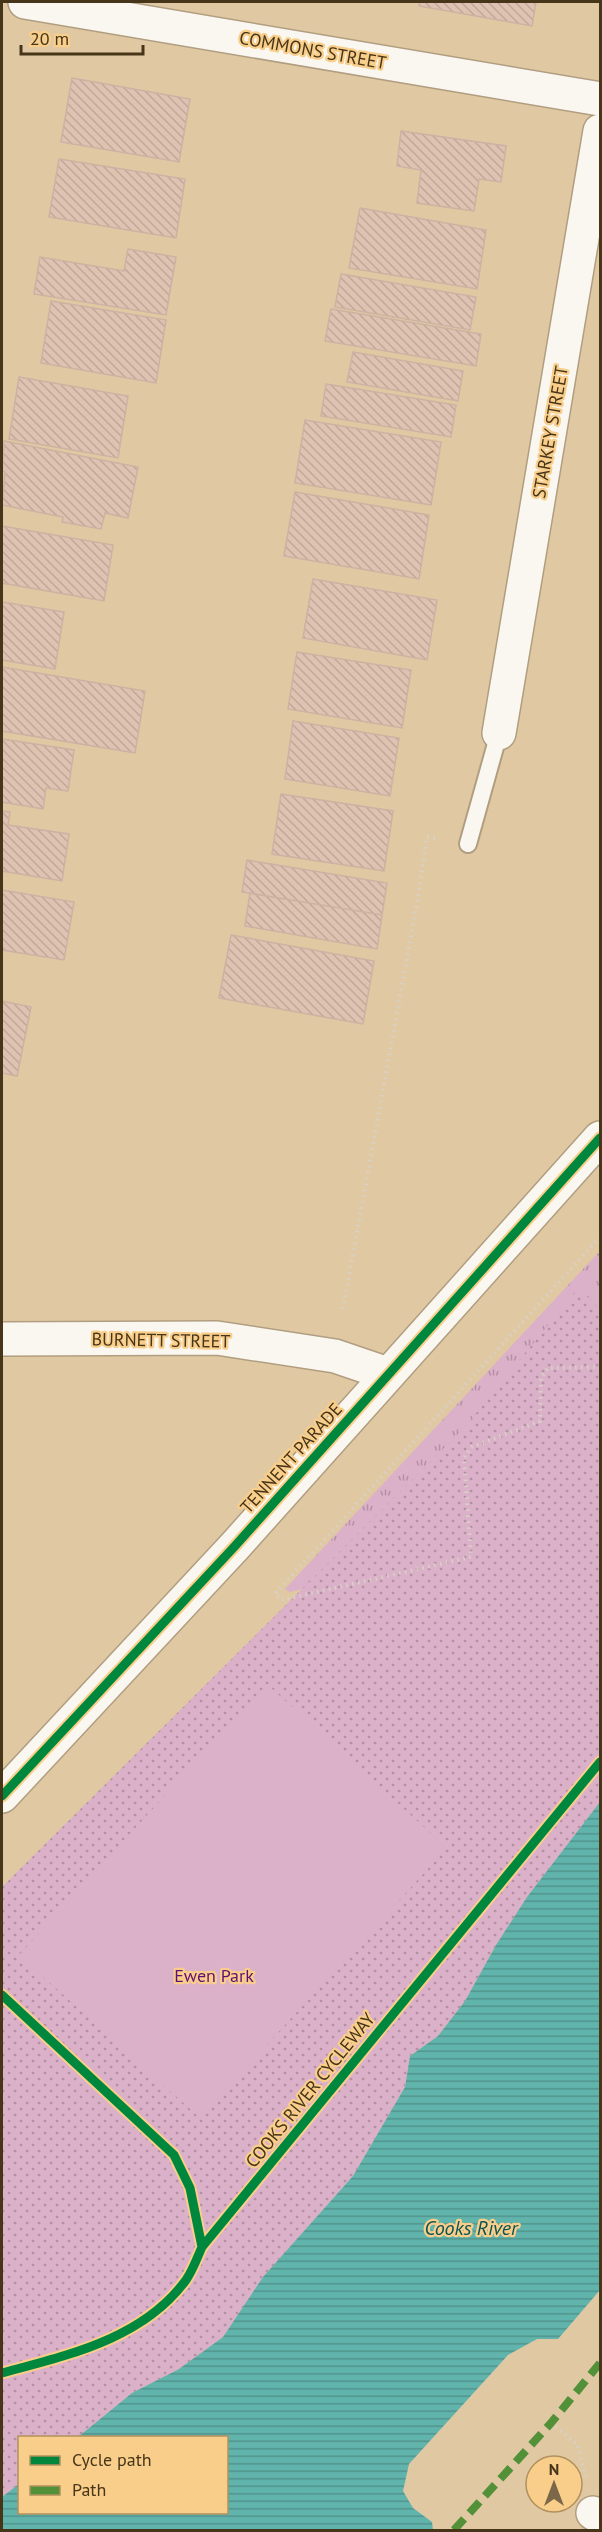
<svg xmlns="http://www.w3.org/2000/svg" width="602" height="2532" font-family="'PT Sans',sans-serif">
  <style>
    .grass { fill: url(#grass-tufts) }
    .park { fill: url(#park-dots) }
    .garden { fill: #dbb0c9 }
    .water { fill: url(#water-rules) }
    .building { fill: url(#building-back-hatch); stroke: #ccb2a2; stroke-width: 1.5 }
    .lines { fill: none; stroke-linecap: round; stroke-linejoin: round }
    .lane-casing { stroke: #b19e80; stroke-width: 20 }
    .street-casing { stroke: #b19e80; stroke-width: 36 }
    .path { stroke: #d9d1c5; stroke-width: 4; stroke-dasharray: 1.5 4.5; stroke-linecap: butt }
    .lane { stroke: #faf7f1; stroke-width: 16 }
    .street { stroke: #faf7f1; stroke-width: 33 }
    .quiet { stroke: #539139; stroke-width: 8; stroke-dasharray: 15 8; stroke-linecap: butt }
    .cycleway-casing { stroke: #f9ce8a; stroke-width: 13 }
    .cycleway { stroke: #00873e; stroke-width: 9 }
    .labels { text-anchor: middle; dominant-baseline: central; stroke-width: 4.5; stroke-linejoin: round; paint-order: stroke }
    .street-label { font-size: 18px; fill: #463519; stroke: #f9ce8a }
    .park-label { font-size: 18px; fill: #611075; stroke: #f9ce8a }
    .water-label { font-size: 20px; font-style: italic; fill: #0b5456; stroke: #f9ce8a }
  </style>
  <defs>
    <pattern id="grass-tufts" width="24" height="20" patternUnits="userSpaceOnUse" patternTransform="scale(1.5)"><rect width="24" height="20" fill="#dbb0c9"/><path d="M3 7l-1-3M5 7V3M7 7l1-3M15 17l-1-3M17 17v-4M19 17l1-3" fill="none" stroke="#b390a2"/></pattern>
    <pattern id="park-dots" width="8" height="8" patternUnits="userSpaceOnUse" patternTransform="scale(1.5)"><rect width="8" height="8" fill="#dbb0c9"/><path d="M2 2h.1M6 6h.1" fill="none" stroke="#b390a2" stroke-width="1.8" stroke-linecap="round"/></pattern>
    <pattern id="water-rules" width="6" height="5" patternUnits="userSpaceOnUse" patternTransform="scale(1.5)"><rect width="6" height="5" fill="#60b4ac"/><path d="M0 2.5h6" fill="none" stroke="#51938b"/></pattern>
    <pattern id="building-back-hatch" width="6" height="6" patternUnits="userSpaceOnUse" patternTransform="scale(1.5)"><rect width="6" height="6" fill="#dfc3b2"/><path d="M-1 5l2 2M0 0l6 6M5-1l2 2" fill="none" stroke="#c1a898"/></pattern>
  </defs>
  <rect width="100%" height="100%" fill="#e0c8a3"/>
  <path class="grass" d="M598,1253l2,2v103l-139,192 -171,42 -5,-3z"/>
  <path class="park" d="M578,1288l22,21v493l-73,95 -31,48 -31,56 -27,35 -28,20 -5,31 -52,89 -90,101 -40,60 -44,32 -47,24 -54,44 -58,1 -1,46 -17,13v-610l463,-460z"/>
  <path class="garden" d="M267,1684l180,164 -247,270 -181,-163z"/>
  <path class="water" d="M600,1802v488l-42,49h-21l-29,16 -99,109 -6,27 10,17 19,14 1,8h-431v-33l17,-13 1,28h206v-74l-148,-1 54,-44 47,-24 44,-32 40,-60 90,-101 52,-89 5,-31 28,-20 27,-35 31,-56 31,-48z"/>
  <path class="building" d="M420,2h116l-4,24 -113,-20z
    M72,78l118,21 -11,63 -118,-20z
    M401,131l105,15 -5,36 -22,-3 -5,32 -57,-8 4,-33 -24,-4z
    M59,159l126,20 -9,59 -127,-21z
    M360,208l126,22 -9,59 -128,-21z
    M128,249l48,8 -10,58 -132,-21 6,-37 84,14z
    M341,274l135,23 -6,33 -135,-23z
    M51,301l115,19 -10,63 -115,-20z
    M331,309l150,25 -5,32 -151,-25z
    M353,352l110,19 -5,30 -111,-19z
    M19,377l109,19 -10,62 -109,-19z
    M326,384l130,21 -5,32 -130,-21z
    M305,420l136,22 -10,63 -136,-22z
    M4,441l134,26 -10,51 -23,-5 -4,16 -39,-7 1,-5 -61,-12 3,-33 -3,-1z
    M295,492l134,23 -10,64 -135,-23z
    M2,526l111,19 -9,56 -102,-18z
    M313,579l124,21 -10,60 -124,-22z
    M2,602l62,10 -9,57 -53,-9z
    M297,652l114,18 -9,58 -114,-19z
    M2,667l143,24 -10,62 -133,-22z
    M293,721l106,17 -9,58 -105,-17z
    M2,739l72,11 -6,41 -22,-3 -3,21 -41,-7z
    M281,794l112,17 -9,60 -112,-17z
    M2,811l8,1 -2,13 61,9 -7,47 -60,-10z
    M247,860l140,23 -5,32 -140,-23z
    M2,890l72,12 -10,58 -62,-10z
    M250,893l132,22 -5,34 -132,-23z
    M231,935l143,26 -11,63 -144,-26z
    M2,1001l29,6 -14,69 -15,-3z"/>
  <g class="lines">
    <g class="lane-casing">
      <path id="lane" d="M468,844l31,-111"/>
    </g>
    <g class="street-casing">
      <path id="street" d="M25,2l575,97
        M499,733l101,-602
        M2,1339l215,-1 118,18 53,18
        M2,1796l233,-250 365,-408
        M593,2513l7,4"/>
    </g>
    <path class="path" d="M600,1237l-325,357 7,6 189,-43 -7,-99 8,-11 68,-26 1,-44 7,-9 52,-1
      M343,1309l76,-417 8,-55 12,2
      M551,2423l27,22 7,32"/>
    <use href="#lane" class="lane"/>
    <use href="#street" class="street"/>
    <path class="quiet" d="M454,2530l97,-107 49,-60"/>
    <g class="cycleway-casing">
      <path id="cycleway" d="M2,1796l233,-250 365,-408
        M2,1995l172,160 16,33 12,59
        M2,2373c66,-18 141,-34 184,-93 7,-10 11,-22 16,-33l398,-485"/>
    </g>
    <use href="#cycleway" class="cycleway"/>
  </g>
  <g class="labels">
    <g class="street-label">
      <text transform="translate(313 50) rotate(10)">COMMONS STREET</text>
      <text transform="translate(550 432) rotate(-80)">STARKEY STREET</text>
      <text transform="translate(161 1340) rotate(1)">BURNETT STREET</text>
      <text transform="translate(291 1458) rotate(-48)">TENNENT PARADE</text>
      <text transform="translate(310 2090) rotate(-51)">COOKS RIVER CYCLEWAY</text>
    </g>
    <g class="park-label">
      <text x="214" y="1975">Ewen Park</text>
    </g>
    <g class="water-label">
      <text x="471" y="2228">Cooks River</text>
    </g>
  </g>
  <rect width="602" height="2532" fill="none" stroke="#463519" stroke-width="6"/>
  <rect x="18" y="2436" width="210" height="78" fill="#f9ce8a" stroke="#b1915d" stroke-width="1.5"/>
  <rect x="30" y="2456" width="30" height="9" fill="#00873e" stroke="#b1915d" stroke-width="1.5"/>
  <text x="72" y="2466" font-size="18" fill="#463519">Cycle path</text>
  <rect x="30" y="2486" width="30" height="9" fill="#539139" stroke="#b1915d" stroke-width="1.5"/>
  <text x="72" y="2496" font-size="18" fill="#463519">Path</text>
  <g transform="translate(554 2484)"><circle r="28" fill="#f9ce8a" stroke="#b1915d" stroke-width="1.5"/>
  <path d="M0-4.5L10 22L0 15L-10 22Z" fill="#7c6849"/>
  <text y="-9" font-size="16" font-weight="bold" text-anchor="middle" fill="#463519">N</text>
  </g>
  <path d="M21 45v9h122v-9" fill="none" stroke="#463519" stroke-width="3"/>
  <text x="30" y="45" font-size="18" fill="#463519" stroke="#f9ce8a" stroke-width="4.5" paint-order="stroke">20 m</text>
</svg>
